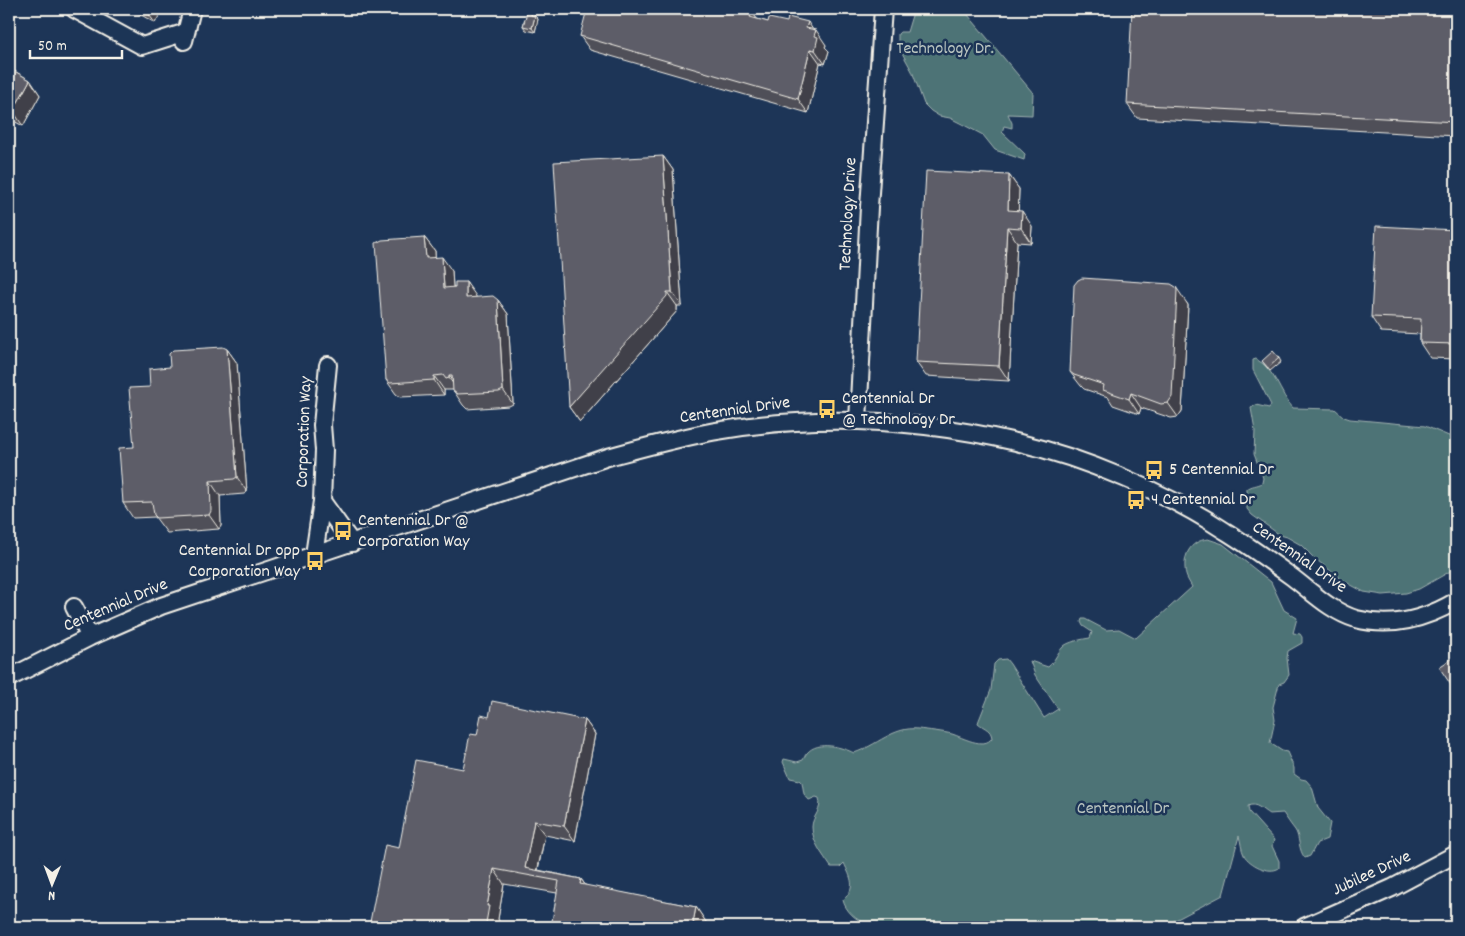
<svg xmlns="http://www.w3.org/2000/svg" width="1465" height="936" font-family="Dekko,sans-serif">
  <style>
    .green { fill: #4d7376; stroke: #a0b2af }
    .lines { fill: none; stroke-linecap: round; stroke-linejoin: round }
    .minor-casing { stroke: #f4f1e8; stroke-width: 20 }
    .minor { stroke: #1d3557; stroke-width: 16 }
    .wall { fill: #505059; stroke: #f4f1e8 }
    .shaded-wall { fill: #414149; stroke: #f4f1e8 }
    .building { fill: #5d5d68; stroke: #f4f1e8 }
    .labels { text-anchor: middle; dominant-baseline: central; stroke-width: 5; stroke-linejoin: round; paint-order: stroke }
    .park-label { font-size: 18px; fill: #bac5c0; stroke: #1d3557 }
    .street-label { font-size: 18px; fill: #f4f1e8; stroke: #1d3557 }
    .poi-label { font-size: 18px; fill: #f4f1e8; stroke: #1d3557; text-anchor: start }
  </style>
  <rect width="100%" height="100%" fill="#1d3557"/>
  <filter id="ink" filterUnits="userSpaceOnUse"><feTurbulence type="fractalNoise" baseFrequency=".02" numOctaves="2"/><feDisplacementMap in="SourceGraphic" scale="10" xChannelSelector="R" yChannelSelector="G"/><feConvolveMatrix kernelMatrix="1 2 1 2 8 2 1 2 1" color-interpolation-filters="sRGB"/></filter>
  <g filter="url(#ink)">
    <path class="green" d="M914,9h49l70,84 -1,22 -24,-1 4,9v5l-8,-2 -2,6 23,22 -1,6 -29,-10 -12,-15 -21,-11 -12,-6 -11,-2 -8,-5 -7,-7 -12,-33 -11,-20 2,-6 -5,-3v-8l2,-2h7z
      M1256,359c20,11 23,34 37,49l42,1 9,8 6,2 75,7 31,13v129l-37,21 -13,4 -23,2 -19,-3 -22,-12 -29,-23 -12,-12 -14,-8 -7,-2 -28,-20 -5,-6v-20c5,-4 10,-3 15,-6l1,-5 -9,-24 1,-23 -4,-23 5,-3 13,3 2,-3 -18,-35v-10z
      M1208,539l15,5 48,38 13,28 13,8 -4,15 7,1 2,3v6l-14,8 -1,7 2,17 -5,7 -5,2 -6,23 2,13 -5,23 12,8 5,1 7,16v6l7,5 5,1 6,7 6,21 12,15 -3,16 -10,4 -7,13 -5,2c-7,-8 -5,-21 -10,-28 -4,-5 -8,-11 -12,-17l-14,1c-7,-4 -13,-12 -21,-8l1,6 25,28 -2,6 7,15v7c-10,7 -30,-4 -35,-13 -3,-6 -3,-13 -5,-19l-16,59 -61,32h-288l-3,-6 -4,2c-10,-1 -22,-13 -24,-23 14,-12 8,-22 1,-37l-4,4h-9c-8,-12 -19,-25 -19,-40 0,-11 11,-17 7,-29l-3,-1 -7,3 -5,-6 -2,-12 -2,-2 -10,-2 -7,-16 1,-3 13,3 6,-2c1,-2 2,-5 4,-7 11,-13 35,-6 47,0 22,-7 40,-27 64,-24 9,1 26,3 34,5 10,3 32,16 40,4 -1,-9 -7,-9 -14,-15l1,-3 12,-30 3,-26 4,-4 8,-1 4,5 34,54 14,-9 -23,-34 -5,-14 18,6c7,-6 9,-14 15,-20 4,-5 20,-8 27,-9l2,-6 -9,-6 -2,-4 1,-3h3l21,11 13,-1 17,9 56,-51c-2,-4 -5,-8 -6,-12 -4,-18 3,-34 22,-36z"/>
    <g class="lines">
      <g class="minor-casing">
        <path id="minor" d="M74,9l68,37 44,-14
          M184,41l8,-32
          M858,421l11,-214 14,-198
          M322,501l30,42
          M314,555l8,-54 2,-51 -2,-25 6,-60
          M74,607l16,30
          M9,678l81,-41 71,-31 447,-149c37,-10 76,-21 115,-27 97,-16 198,-10 293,12 68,16 150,50 209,89 23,14 45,30 67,46 20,15 40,35 64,42 35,9 70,0 100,-18
          M1304,927l88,-39 64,-34"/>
      </g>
      <use href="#minor" class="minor"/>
    </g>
    <path class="wall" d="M131,9h32l-8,14z
      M528,9h6l1,2 -1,4 4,4 -3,13 -9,-2 -3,-4z
      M1456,9v127l-319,-18 -10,-14z
      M752,12l5,7 11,3 44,7 14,16 -1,2 4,4 -4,13 -5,-1 -12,50 -218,-63 -10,-14z
      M9,68l21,12 10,15 -17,31 -13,-7 -1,-2z
      M663,156l10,14 9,136h-5v5l-97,111 -11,-15z
      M1009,175l10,14 -1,22 14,15 -1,17 -14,-1 -8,139 -83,-5 -10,-14z
      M1456,230v129l-26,-1 -10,-15v-9l-39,-2 -10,-15z
      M424,237l11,14v6l17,14 1,16h2l11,-5 10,16 22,2 10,14 5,90 -4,2 -42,3 -4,-4 -10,-15h-9v5l-44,2 -4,-3 -10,-14z
      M1186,302l2,3 -6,106 -4,6 -7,1 -30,-10 -2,6 -26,-9 -5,-8 -24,-8 -3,-3 -11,-14z
      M227,349l10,14 10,129 -3,2 -24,2 1,30 -2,3 -52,4 -12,-16 -22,1 -10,-15 11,-56 16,-60 20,-20z
      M1279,358l2,4 -11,9 -8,-10z
      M1456,656v37l-7,-11z
      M489,717l96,3 10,14 -20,107 -30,-6 -7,35 43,9 5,7 110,21 10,15 -1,3 -148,-32 -53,-9 -6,35 1,2 -130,6 30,-79 64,-79 14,-34z"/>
    <path class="shaded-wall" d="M145,9h18l-8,14z
      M532,9h2l1,2 -1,7 -3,-3z
      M752,12l10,14 -12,-9z
      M535,16l3,3 -3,13 -3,-4z
      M808,22l7,11 1,-3 10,15 -1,2 4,4 -4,13 -10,-14 -9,-22z
      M810,49l10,14 -12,50 -10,-14z
      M30,80l10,15 -17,31 -10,-15z
      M663,156l10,14 9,136 -10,-14z
      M1009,175l10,14 -1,36 -10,-15z
      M1022,211l10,15 -1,17 -10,-15z
      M1007,227l10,15 -8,139 -10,-15z
      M424,237l11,14 1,22 -10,-15z
      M442,257l10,14 2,32 -10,-15z
      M466,282l10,14v17l-10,-15z
      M1176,287l12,18 -6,106 -4,6 -10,-14z
      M667,292l10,14v5l-97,111 -11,-15z
      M498,300l10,14 5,90 -10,-14z
      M227,349l10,14 10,129 -10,-15z
      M449,375l10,14v3l-10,-14z
      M434,376l10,14v5l-10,-15z
      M1131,393l10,15 -2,6 -10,-15z
      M210,481l10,15 1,30 -2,3 -10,-14z
      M585,720l10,14 -20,107 -11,-15z
      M534,821l11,14 -9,42 -11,-9z
      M494,869l10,15 -6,35 1,2 -1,6 -12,-4 1,-17z
      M581,879l10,15 -11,-10z
      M696,907l10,15 -1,5 -12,-4z"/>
    <path class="building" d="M528,9h4l-1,6 4,1 -3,12 -9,-2z
      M587,9h153l12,3 -2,5 18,5 1,-4 18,4 1,-5 20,5 -2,6 10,2 -2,6 4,1 -3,13 -5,-1 -12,50 -218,-63z
      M1132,9h324v113l-329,-18z
      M9,68l21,12 -17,31 -4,-2z
      M663,156l9,136h-5v4l-98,111 -15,-245z
      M926,171l83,4 -1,35 14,1 -1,17 -14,-1 -8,139 -83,-4z
      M1376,226l80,4v114l-36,-1 1,-24 -50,-2z
      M424,237l2,21 16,-1 2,31 11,-1v-5h11v16l27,-2 5,4 5,90 -4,2 -42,2 -4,-3 -1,-16h-3v3l-3,1 -3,-4 -9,1v4l-44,3 -4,-3 -10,-137 6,-3z
      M1082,278l89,6 5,3 1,3 -5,107 -4,6 -7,1 -30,-11 -2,6 -26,-9 1,-5 -30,-10 -4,-3 4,-87 4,-5z
      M223,347l4,2 10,128 -3,2 -24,2 1,30 -2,4 -52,3 -3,-3 -2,-13 -29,1 -4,-55 15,-1 -5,-59 21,-1 -1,-18 21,-2 -1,-13 4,-4z
      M1273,351l6,7 -11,10 -6,-7z
      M1456,646v9l-4,-6z
      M1456,656v29l-3,-5 -4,2 -10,-15z
      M492,701l93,19 -21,106 -30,-5 -9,47 56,11 -1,5 116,23 -3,16 19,3v1h-161l8,-46 -65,-12 -7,37h2l-3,17 22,4h-139l16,-82 14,3 17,-88 47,9 7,-35 7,1 4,-20 8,2z"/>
  </g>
  <defs>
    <g id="bus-bare" transform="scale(1.5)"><path d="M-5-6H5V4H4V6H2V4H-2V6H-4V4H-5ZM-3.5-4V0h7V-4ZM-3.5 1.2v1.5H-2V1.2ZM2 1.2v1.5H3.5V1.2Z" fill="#ffd166" stroke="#1d3557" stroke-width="2.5" paint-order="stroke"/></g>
  </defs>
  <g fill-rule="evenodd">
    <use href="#bus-bare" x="827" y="409"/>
    <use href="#bus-bare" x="1154" y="470"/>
    <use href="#bus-bare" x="1136" y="500"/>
    <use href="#bus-bare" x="343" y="531"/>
    <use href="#bus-bare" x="315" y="561"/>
  </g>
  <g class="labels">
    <g class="park-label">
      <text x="945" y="49">Technology Dr.</text>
      <text x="1123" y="809">Centennial Dr</text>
    </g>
    <g class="street-label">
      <text transform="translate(849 214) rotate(-87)">Technology Drive</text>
      <text transform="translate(735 411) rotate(-8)">Centennial Drive</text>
      <text transform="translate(305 432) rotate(-88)">Corporation Way</text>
      <text transform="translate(1299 558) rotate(35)">Centennial Drive</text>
      <text transform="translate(116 606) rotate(-23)">Centennial Drive</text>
      <text transform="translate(1372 874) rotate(-25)">Jubilee Drive</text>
    </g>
    <g class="poi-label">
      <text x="842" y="399">Centennial Dr<tspan x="842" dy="21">@ Technology Dr</tspan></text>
      <text x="1169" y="470">5 Centennial Dr</text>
      <text x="1151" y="500">4 Centennial Dr</text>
      <text x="358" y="521">Centennial Dr @<tspan x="358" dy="21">Corporation Way</tspan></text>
      <text x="300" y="551" text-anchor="end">Centennial Dr opp<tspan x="300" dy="21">Corporation Way</tspan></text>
    </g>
  </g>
  <rect width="1465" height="936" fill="none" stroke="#1d3557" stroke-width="30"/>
  <rect x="15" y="15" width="1435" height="906" fill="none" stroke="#f4f1e8" stroke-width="2" filter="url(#ink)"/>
  <g transform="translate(52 884) rotate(181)" stroke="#1d3557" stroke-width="4" paint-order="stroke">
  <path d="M0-4L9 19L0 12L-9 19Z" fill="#f4f1e8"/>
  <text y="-8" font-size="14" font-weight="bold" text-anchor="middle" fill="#f4f1e8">N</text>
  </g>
  <path d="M30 50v8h92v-8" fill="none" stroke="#f4f1e8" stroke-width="2.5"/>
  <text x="38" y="50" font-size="15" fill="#f4f1e8" stroke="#1d3557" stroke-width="4" paint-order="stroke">50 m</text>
</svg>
